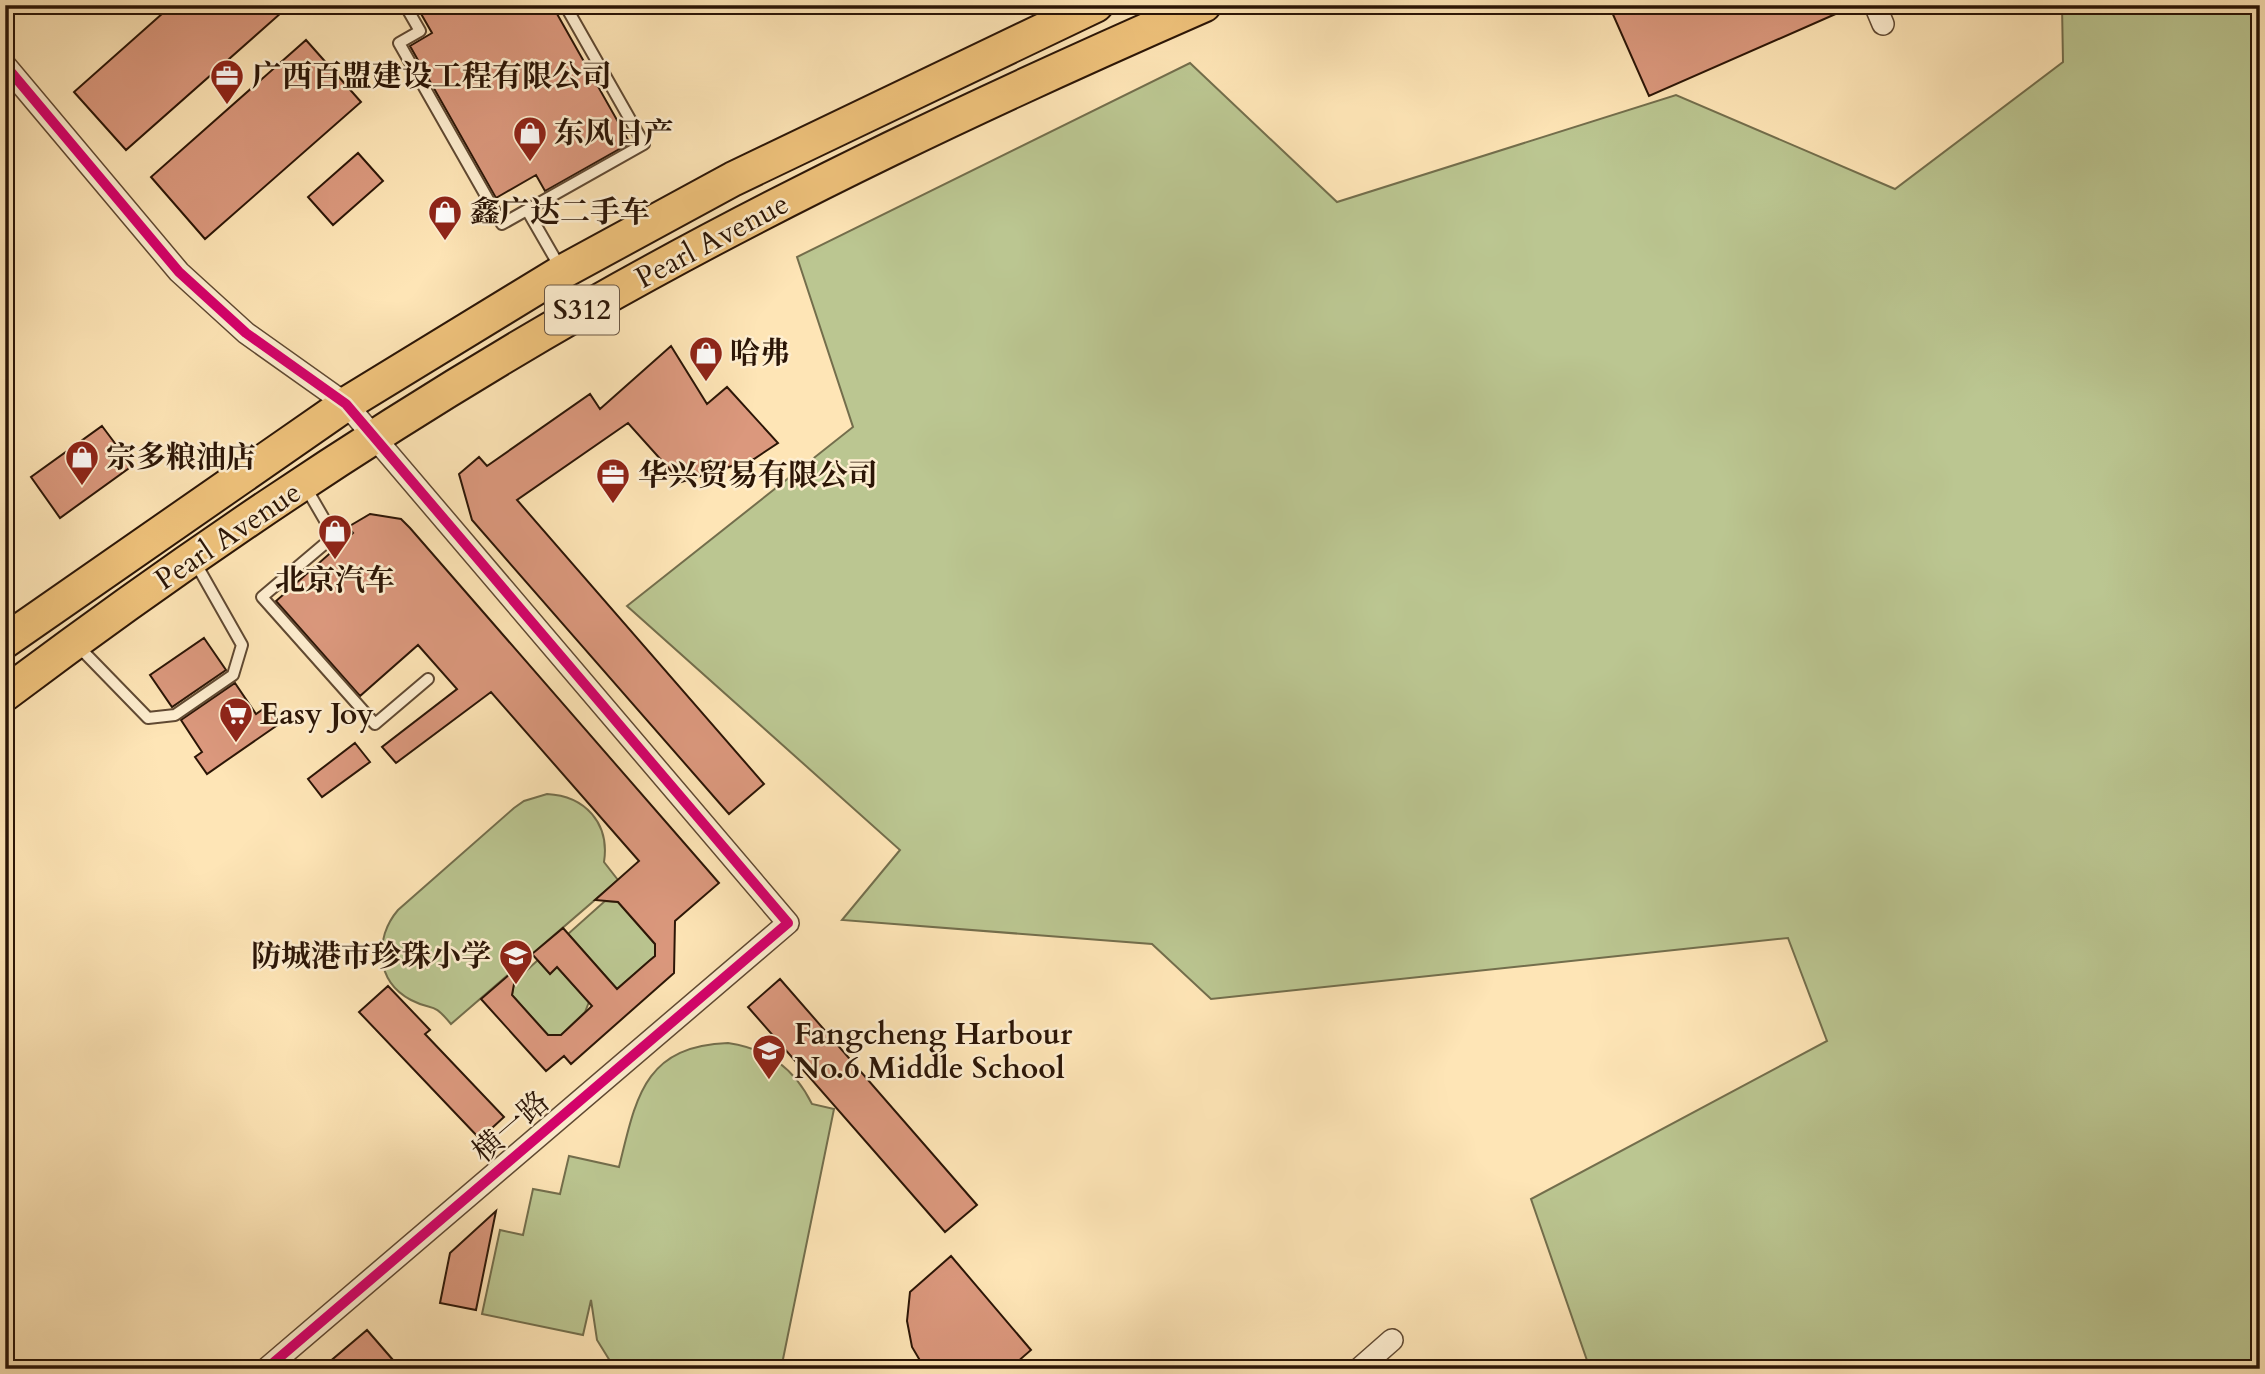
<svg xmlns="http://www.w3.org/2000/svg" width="2265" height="1374" font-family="Cardo,'Noto Serif SC',serif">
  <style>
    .green { fill: #bbc691; stroke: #736e4c; stroke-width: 2 }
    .building { fill: #db987d; stroke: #2b1506; stroke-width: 2 }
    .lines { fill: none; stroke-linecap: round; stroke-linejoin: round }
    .lane-casing { stroke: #604932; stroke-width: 14 }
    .street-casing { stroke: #604932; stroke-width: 24 }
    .primary-casing { stroke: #2b1506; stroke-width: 37 }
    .lane { stroke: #feeed0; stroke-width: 10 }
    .street { stroke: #feeed0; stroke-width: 21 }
    .primary { stroke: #efc27b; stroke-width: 33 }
    .cycleway-casing { stroke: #feeed0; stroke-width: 15 }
    .cycleway { stroke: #d6006c; stroke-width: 10 }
    .labels { text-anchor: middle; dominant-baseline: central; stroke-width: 5; stroke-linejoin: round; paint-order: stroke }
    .shield { fill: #feeed0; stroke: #6a5643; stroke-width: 2 }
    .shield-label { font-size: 28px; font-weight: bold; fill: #2b1506 }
    .poi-label { font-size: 30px; font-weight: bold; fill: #2b1506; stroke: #feeed0; text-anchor: start }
    .street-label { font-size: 30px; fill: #2b1506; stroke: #feeed0 }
  </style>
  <rect width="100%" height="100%" fill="#fee5b6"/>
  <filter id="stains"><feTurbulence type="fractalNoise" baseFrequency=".00286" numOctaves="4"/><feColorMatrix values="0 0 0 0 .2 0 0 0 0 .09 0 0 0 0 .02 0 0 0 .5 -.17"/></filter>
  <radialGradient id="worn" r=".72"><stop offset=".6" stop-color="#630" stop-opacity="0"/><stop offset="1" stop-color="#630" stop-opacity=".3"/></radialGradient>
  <path class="green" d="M2062,5h198v1364h-670l-59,-170 296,-158 -39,-103 -577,61 -59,-55 -310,-24 58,-70 -273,-244 226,-179 -56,-170 393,-194 147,139 339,-107 219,94 168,-127z
    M547,794c38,2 63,29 57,68l14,18 -167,144c-20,-24 -17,-12 -40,-24 -36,-19 -37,-62 -13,-90l116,-102 10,-7z
    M605,901l13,1 37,42v12l-38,33 -49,-55z
    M538,960l12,14 7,-7 32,35 -4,10 -24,23h-13l-36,-40 2,-13z
    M728,1043c40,6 66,25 84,61l22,5 -53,260h-166l-18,-29 -6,-40 -8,35 -101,-21 18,-84 23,5 10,-46 27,5 9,-38 50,11c17,-68 24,-121 109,-124z"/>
  <path class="building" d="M172,5h102l7,8 -155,137 -52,-58z
    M416,5h136l78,138 -85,48 -9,-16 -40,23 -86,-152 22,-13z
    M1622,5h112l3,6 14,-6h105l-207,91 -38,-86z
    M306,40l55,62 -156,137 -54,-62z
    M358,153l25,28 -50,44 -25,-28z
    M671,346l36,58 20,-17 51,56 -24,16 -73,23 -53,-59 -111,77 247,284 -35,30 -257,-294 -13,-46 20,-17 8,9 103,-72 10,15z
    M102,426l30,40 -72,52 -29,-41z
    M370,514l31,5 9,9 309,355 -44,38 -1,52 -103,91 -7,-8 -18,15 -65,-72 36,-31 -5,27 36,40h13l31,-29 -35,-39 -7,7 -18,-20 31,-26 54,61 32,-28 6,-5v-12l-37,-42 -23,-2 44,-39 -148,-169 -95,71 -14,-16 75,-58 -39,-44 -58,51 -84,-95 77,-68 -5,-6z
    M204,638l22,32 -54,37 -22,-32z
    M235,683l21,31 10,-7 13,17 -72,50 -12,-17 7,-5 -21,-32z
    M355,743l15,19 -48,35 -14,-18z
    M780,979l197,226 -32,27 -197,-225z
    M388,986l42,44 -5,4 79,83 -24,22 -121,-127z
    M496,1211l-20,99 -36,-7 10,-50z
    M951,1256l80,94 -22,19h-84l-13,-22 -5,-26 3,-29z
    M367,1330l26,30 -11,9h-61z"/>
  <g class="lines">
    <g class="lane-casing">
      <path id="lane" d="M405,5l15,26 -21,12 103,181 142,-80 -79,-139
        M527,210l34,59
        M305,486l29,50 -72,61 113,127 53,-45
        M76,644l72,74 27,-3 58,-40 9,-30 -47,-83"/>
    </g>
    <g class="street-casing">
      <path id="street" d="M1875,5l8,19
        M5,65l174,207 67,61 100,71 442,519 -522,446
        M1359,1369l33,-29"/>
    </g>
    <g class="primary-casing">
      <path id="primary" d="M5,641l341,-237 216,-132 171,-93 363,-174
        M5,694c185,-139 379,-270 580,-385 200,-114 409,-212 619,-304"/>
    </g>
    <use href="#lane" class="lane"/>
    <use href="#street" class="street"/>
    <use href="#primary" class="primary"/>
    <g class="cycleway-casing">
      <path id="cycleway" d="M5,65l174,207 67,61 100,71 442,519 -522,446"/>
    </g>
    <use href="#cycleway" class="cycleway"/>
  </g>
  <defs>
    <g id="office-pin" transform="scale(1.75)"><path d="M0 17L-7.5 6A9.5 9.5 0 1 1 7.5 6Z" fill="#8f2418" stroke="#feeed0"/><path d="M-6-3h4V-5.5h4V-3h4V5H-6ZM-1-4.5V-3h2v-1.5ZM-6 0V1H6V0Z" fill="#fff"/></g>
    <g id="shop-pin" transform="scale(1.75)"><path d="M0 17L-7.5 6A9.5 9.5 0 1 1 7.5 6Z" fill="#8f2418" stroke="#feeed0"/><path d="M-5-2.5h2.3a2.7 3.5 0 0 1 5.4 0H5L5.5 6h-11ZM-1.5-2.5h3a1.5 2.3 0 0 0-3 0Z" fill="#fff"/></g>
    <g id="supermarket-pin" transform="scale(1.75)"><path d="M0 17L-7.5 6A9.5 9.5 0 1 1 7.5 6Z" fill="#8f2418" stroke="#feeed0"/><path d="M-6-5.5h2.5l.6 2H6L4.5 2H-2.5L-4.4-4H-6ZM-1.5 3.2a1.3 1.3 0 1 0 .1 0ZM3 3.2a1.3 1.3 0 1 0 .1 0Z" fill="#fff"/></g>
    <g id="school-pin" transform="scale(1.75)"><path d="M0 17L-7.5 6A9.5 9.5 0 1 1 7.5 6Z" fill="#8f2418" stroke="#feeed0"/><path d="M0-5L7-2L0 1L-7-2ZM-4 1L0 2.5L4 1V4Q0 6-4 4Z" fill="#fff"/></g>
  </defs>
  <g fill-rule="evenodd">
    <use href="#office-pin" x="227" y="76"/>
    <use href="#shop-pin" x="530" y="133"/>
    <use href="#shop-pin" x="445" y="212"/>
    <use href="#shop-pin" x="706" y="353"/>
    <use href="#shop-pin" x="82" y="457"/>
    <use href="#office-pin" x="613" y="475"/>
    <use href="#shop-pin" x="335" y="531"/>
    <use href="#supermarket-pin" x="236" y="714"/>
    <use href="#school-pin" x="516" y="956"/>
    <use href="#school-pin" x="769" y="1051"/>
  </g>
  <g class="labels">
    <rect class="shield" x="545" y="285.5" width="74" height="49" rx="5"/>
    <g class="shield-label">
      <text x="582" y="310">S312</text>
    </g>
    <g class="poi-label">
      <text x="252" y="76">广西百盟建设工程有限公司</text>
      <text x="554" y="133">东风日产</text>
      <text x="470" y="212">鑫广达二手车</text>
      <text x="730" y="353">哈弗</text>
      <text x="106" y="457">宗多粮油店</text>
      <text x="638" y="475">华兴贸易有限公司</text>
      <text x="335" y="580" text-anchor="middle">北京汽车</text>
      <text x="260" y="714">Easy Joy</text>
      <text x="491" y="956" text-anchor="end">防城港市珍珠小学</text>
      <text x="794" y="1034">Fangcheng Harbour<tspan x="794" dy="34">No.6 Middle School</tspan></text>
    </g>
    <g class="street-label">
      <text transform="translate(712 241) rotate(-28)">Pearl Avenue</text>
      <text transform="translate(228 536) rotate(-34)">Pearl Avenue</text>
      <text transform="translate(511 1127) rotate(-41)">横一路</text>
    </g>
  </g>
  <rect width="2265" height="1374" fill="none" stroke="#fee5b6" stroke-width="28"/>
  <rect x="7" y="7" width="2251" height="1360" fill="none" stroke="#2b1506" stroke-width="3.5"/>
  <rect x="14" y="14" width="2237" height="1346" fill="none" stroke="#2b1506" stroke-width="2"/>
  <rect width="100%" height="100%" filter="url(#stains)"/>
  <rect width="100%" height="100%" fill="url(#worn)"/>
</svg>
